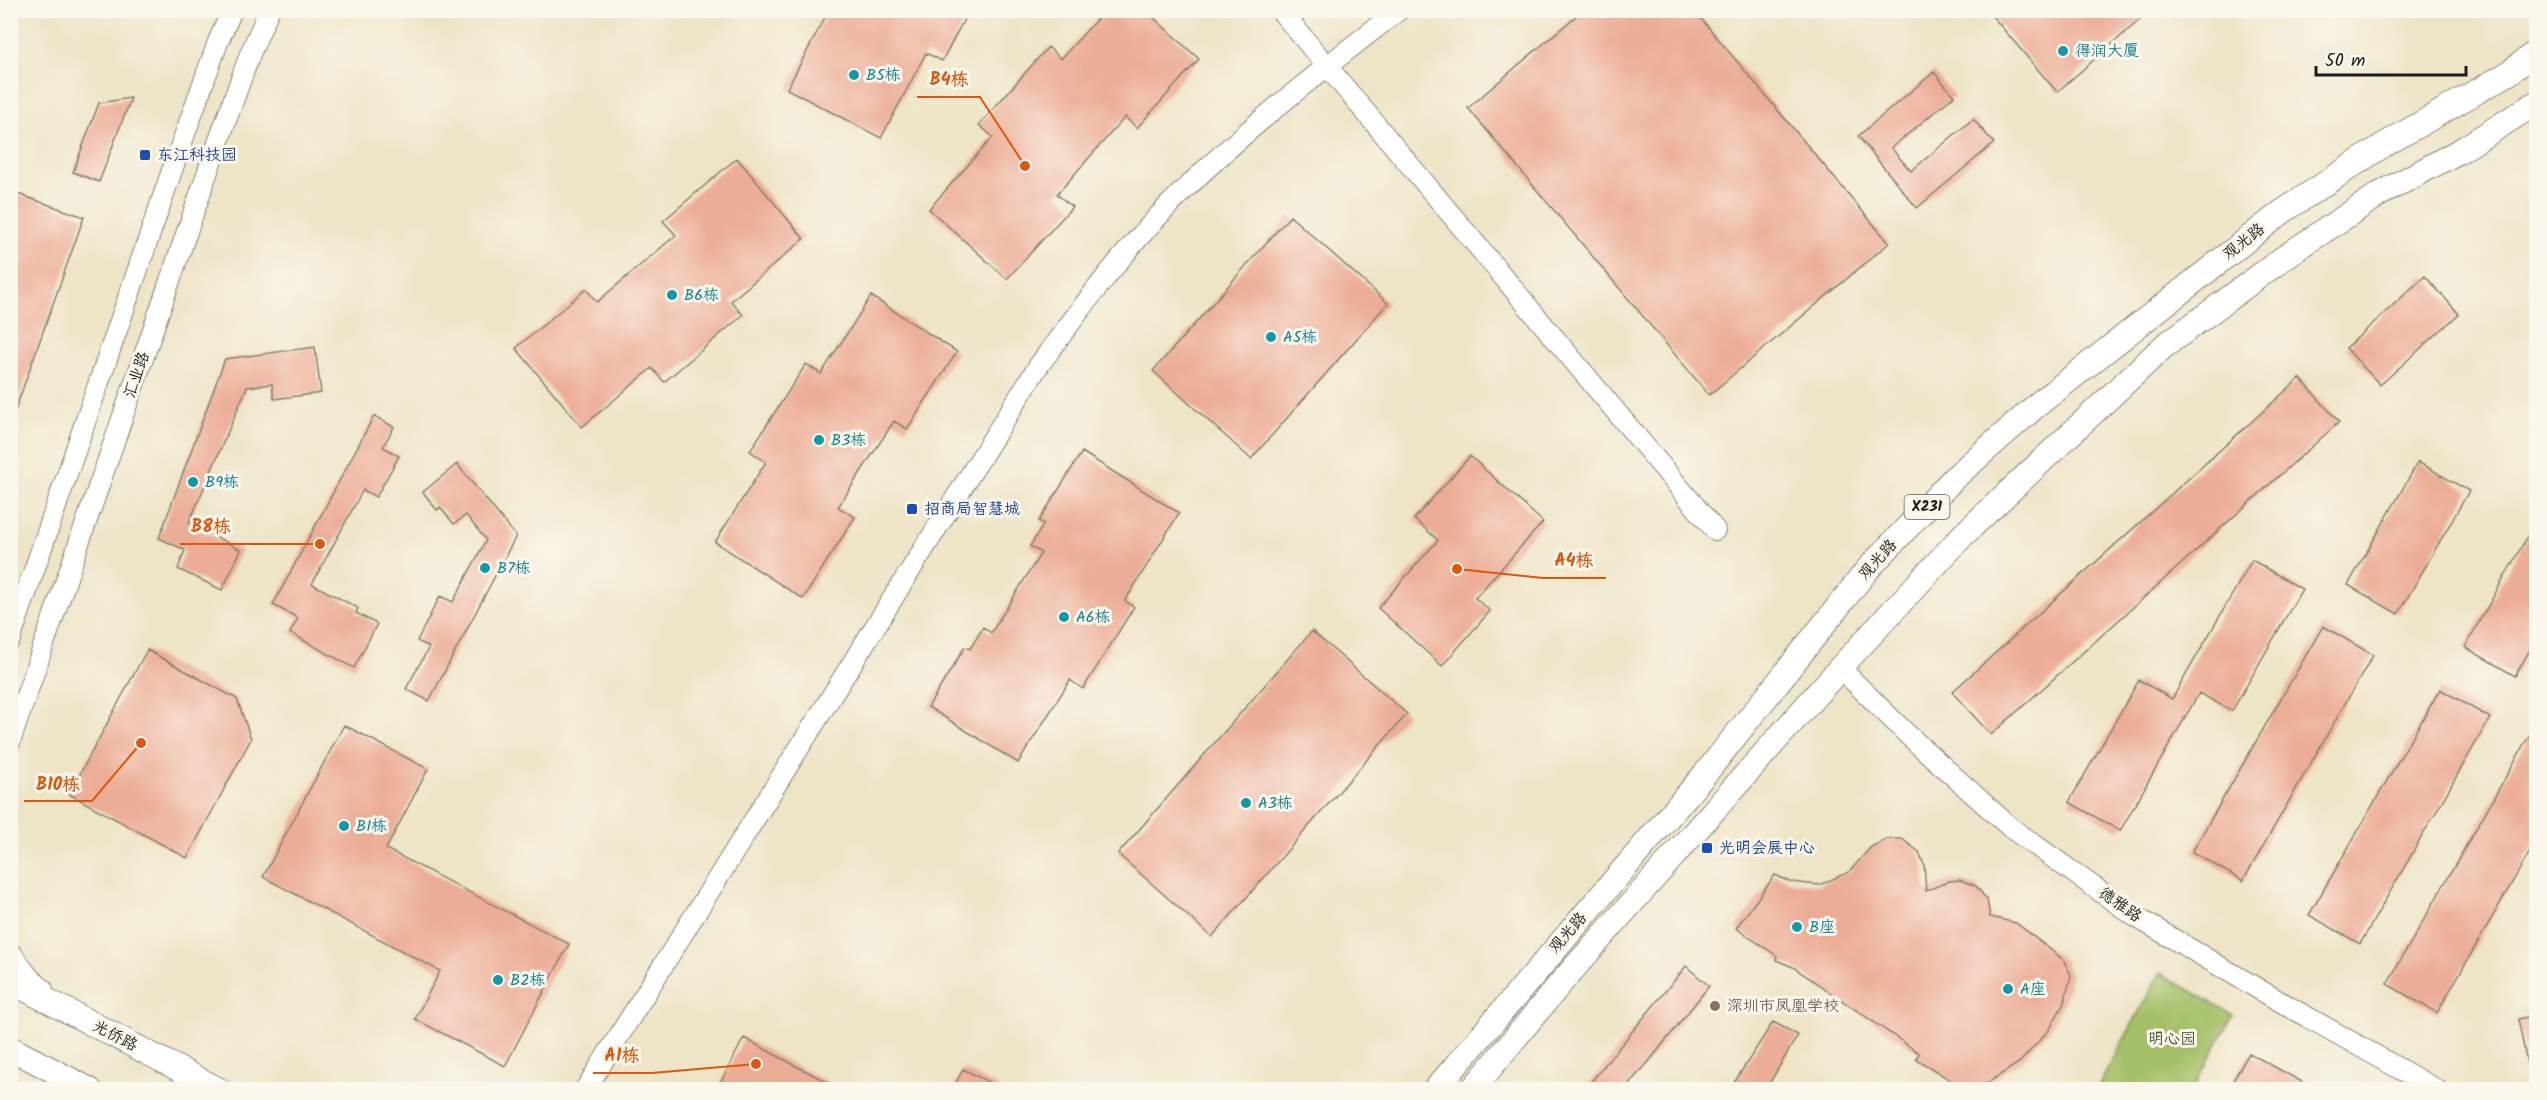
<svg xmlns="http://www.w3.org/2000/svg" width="2547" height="1100" font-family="Kalam,'LXGW WenKai TC',sans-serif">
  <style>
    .green { fill: #a4c067; stroke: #606e42; stroke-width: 1.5 }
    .building { fill: #ecad96 }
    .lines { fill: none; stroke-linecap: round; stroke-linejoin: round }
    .minor-casing { stroke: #858071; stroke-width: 22 }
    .major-casing { stroke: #858071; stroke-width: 26 }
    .minor { stroke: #fff; stroke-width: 20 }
    .major { stroke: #fff; stroke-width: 24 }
    .culture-dot { fill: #0f9aa8; stroke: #fbf7ec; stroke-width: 2 }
    .transit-dot { fill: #1a4fb4; stroke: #fbf7ec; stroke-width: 2 }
    .education-dot { fill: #8d6e63; stroke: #fbf7ec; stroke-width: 2 }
    .labels { text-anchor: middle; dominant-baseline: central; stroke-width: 6; stroke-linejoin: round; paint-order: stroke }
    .shield { fill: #fbf7ec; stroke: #5f5e5a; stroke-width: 1.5 }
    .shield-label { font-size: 15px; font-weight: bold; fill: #1c1c1c }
    .culture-label { font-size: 16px; fill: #0d838f; stroke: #fbf7ec; text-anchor: start }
    .transit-label { font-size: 16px; fill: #164399; stroke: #fbf7ec; text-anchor: start }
    .street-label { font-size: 16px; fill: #1c1c1c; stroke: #fbf7ec }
    .education-label { font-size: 16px; fill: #785e54; stroke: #fbf7ec; text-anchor: start }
    .park-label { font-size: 16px; fill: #4c5536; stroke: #fbf7ec }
    .leader { fill: none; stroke: #de560d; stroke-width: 2 }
    .callout-dot { fill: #de560d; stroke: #fbf7ec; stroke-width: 2 }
    .callout-label { font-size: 18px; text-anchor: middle; font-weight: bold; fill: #de560d; stroke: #fbf7ec; stroke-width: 6; stroke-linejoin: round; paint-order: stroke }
  </style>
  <rect width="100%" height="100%" fill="#fbf7ec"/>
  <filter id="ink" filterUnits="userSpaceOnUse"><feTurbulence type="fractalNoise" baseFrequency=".0167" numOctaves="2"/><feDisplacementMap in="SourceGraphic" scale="12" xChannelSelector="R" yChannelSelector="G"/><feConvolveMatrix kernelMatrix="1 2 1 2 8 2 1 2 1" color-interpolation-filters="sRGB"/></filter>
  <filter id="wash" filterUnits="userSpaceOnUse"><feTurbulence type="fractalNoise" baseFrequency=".008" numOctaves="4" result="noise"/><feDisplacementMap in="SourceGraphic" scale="24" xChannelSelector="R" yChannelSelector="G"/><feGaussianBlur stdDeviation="1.35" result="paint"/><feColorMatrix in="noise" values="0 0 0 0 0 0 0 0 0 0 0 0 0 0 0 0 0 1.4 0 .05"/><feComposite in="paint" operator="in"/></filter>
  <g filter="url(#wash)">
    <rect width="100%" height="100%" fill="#eee4c6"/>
    <path class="green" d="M2160,973l73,42 -40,74h-96z"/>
    <g id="blocks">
      <path class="building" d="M829,10h140l-27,51 -16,-8 -45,85 -94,-49z
        M1105,10h40l54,49 -62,69 -12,-11 -68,77 15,13 -65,72 -78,-70 64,-72 -14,-12 69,-78 13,12z
        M1583,10h111l195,233 -180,152 -241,-287z
        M1987,10h164l-94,82z
        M1934,72l20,24 -63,52 20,23 62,-52 21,24 -77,65 -59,-72z
        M131,98l-32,84 -26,-10 26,-69z
        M737,158l67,81 -73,62 12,14 -79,67 -12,-14 -70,59 -66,-79 70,-59 11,13 79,-67 -13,-14z
        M15,193l69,24 -71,199h-3v-211z
        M1290,216l98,87 -137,156 -98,-88z
        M2425,276l34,38 -79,71 -34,-37z
        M871,296l86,56 -50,77 -13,-8 -56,86 17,10 -52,82 -88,-57 51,-80 -16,-11 56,-87 15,10z
        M315,347l6,46 -47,6 -2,-15 -25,3 -58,136 52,27 -19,40 -44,-21 7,-19 -26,-12 66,-179z
        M2300,378l39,44 -348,313 -39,-43z
        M374,416l20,11 -11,20 16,9 -23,41 -13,-7 -51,94 46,24 -2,5 21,11 -23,44 -64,-35 8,-15 -25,-13z
        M1082,452l97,61 -54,88 9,6 -51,82 -13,-9 -52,83 -90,-56 37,-60 5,2 13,-22 8,6 50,-80 -11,-7 14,-22 -5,-3z
        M1470,456l73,66 -68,76 15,13 -48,55 -64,-58 60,-68 -24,-21z
        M2418,462l51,29 -71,123 -50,-29z
        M457,464l59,72 -87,165 -23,-12 23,-42 -12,-6 23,-45 13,6 33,-62 -20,-25 -12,9 -14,-17 -3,3 -14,-18z
        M2536,521v118l-21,37 -50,-29z
        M2252,560l50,29 -70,122 -33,-18 -79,138 -51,-29 70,-122 33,19z
        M2323,626l50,29 -130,226 -51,-29z
        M1312,631l95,83 -195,223 -94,-83z
        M147,650l90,49 14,40 -64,119 -118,-64z
        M2440,689l50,29 -130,226 -51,-29z
        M2536,724v117l-99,172 -50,-29z
        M344,725l84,44 -42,80 183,95 -64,122 -90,-47 25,-48 -177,-94z
        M1887,839h15l17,13 5,13 2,26 23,-10 11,-1 16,6 11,14 3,17 26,6 49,38 6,15 -7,27 -15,27 -29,32 -42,27h-13l-49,-30 3,-6 -126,-86 -17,-7 1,-4 -41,-28 39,-53 16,7 28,3 30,-13 22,-25z
        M1686,966l23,20 -62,78 -23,25h-39z
        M2536,1015v57l-7,1 -11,-54z
        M1773,1022l25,13 -32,54h-36z
        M744,1038l56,30 41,21h-124z
        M2249,1053l66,36h-87z
        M963,1069l39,20h-49z"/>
    </g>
  </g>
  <g filter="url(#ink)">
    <use href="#blocks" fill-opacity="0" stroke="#858071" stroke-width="1.5"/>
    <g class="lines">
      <g class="minor-casing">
        <path id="minor" d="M1280,10l435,520
          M10,640l167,-484 41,-114 14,-32
          M1840,668l68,67 103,93 125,89 143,84 158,89
          M10,742l199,-574 41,-114 19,-44
          M585,1090l452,-722c42,-57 83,-113 132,-163 70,-71 151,-134 230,-195"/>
      </g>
      <g class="major-casing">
        <path id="major" d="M10,955l17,23 14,12
          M10,981l209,109
          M10,1048l80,42
          M1435,1090l270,-316 163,-205 85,-90 84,-74 245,-193 100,-66 127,-73 27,-21
          M1472,1090l88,-106 280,-316 123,-133 200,-188 126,-93 89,-59 85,-46 73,-46"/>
      </g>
      <use href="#minor" class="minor"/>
      <use href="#major" class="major"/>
    </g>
  </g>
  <g class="culture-dot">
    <circle cx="2063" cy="51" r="6"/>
    <circle cx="854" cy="75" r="6"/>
    <circle cx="672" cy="295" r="6"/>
    <circle cx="1271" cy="337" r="6"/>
    <circle cx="819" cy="440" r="6"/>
    <circle cx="193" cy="482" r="6"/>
    <circle cx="485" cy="568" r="6"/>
    <circle cx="1064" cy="617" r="6"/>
    <circle cx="1246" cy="803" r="6"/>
    <circle cx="344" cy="826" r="6"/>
    <circle cx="1797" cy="927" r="6"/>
    <circle cx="498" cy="980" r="6"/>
    <circle cx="2008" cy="989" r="6"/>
  </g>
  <g class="transit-dot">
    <rect x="139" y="149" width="12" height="12" rx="3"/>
    <rect x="906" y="503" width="12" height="12" rx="3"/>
    <rect x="1701" y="842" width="12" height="12" rx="3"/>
  </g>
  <circle class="education-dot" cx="1715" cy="1006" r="6"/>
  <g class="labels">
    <rect class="shield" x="1904.5" y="495" width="45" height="24" rx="4.5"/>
    <g class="shield-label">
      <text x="1927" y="507">X231</text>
    </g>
    <g class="culture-label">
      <text x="2075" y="51">得润大厦</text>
      <text x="866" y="75">B5栋</text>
      <text x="684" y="295">B6栋</text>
      <text x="1283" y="337">A5栋</text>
      <text x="831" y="440">B3栋</text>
      <text x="205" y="482">B9栋</text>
      <text x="497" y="568">B7栋</text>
      <text x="1076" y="617">A6栋</text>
      <text x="1258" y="803">A3栋</text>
      <text x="356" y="826">B1栋</text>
      <text x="1809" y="927">B座</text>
      <text x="510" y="980">B2栋</text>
      <text x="2020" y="989">A座</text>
    </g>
    <g class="transit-label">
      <text x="157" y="155">东江科技园</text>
      <text x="924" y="509">招商局智慧城</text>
      <text x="1719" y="848">光明会展中心</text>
    </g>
    <g class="street-label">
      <text transform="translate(2244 242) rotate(-38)">观光路</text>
      <text transform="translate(137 375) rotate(-71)">汇业路</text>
      <text transform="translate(1878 560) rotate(-48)">观光路</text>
      <text transform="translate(2120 905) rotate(35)">德雅路</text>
      <text transform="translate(1568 933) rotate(-49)">观光路</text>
      <text transform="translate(115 1036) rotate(27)">光侨路</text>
    </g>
    <g class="education-label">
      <text x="1727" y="1006">深圳市凤凰学校</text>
    </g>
    <g class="park-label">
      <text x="2172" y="1039">明心园</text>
    </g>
  </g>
  <path class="leader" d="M1025 166L980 97H917M320 544L243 544H180M1457 569L1543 578H1606M141 743L92 801H24M756 1064L652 1073H593"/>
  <g class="callout-dot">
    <circle cx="1025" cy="166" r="6"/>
    <circle cx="320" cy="544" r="6"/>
    <circle cx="1457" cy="569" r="6"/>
    <circle cx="141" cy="743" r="6"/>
    <circle cx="756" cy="1064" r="6"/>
  </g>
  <g class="callout-label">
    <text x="949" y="85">B4栋</text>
    <text x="211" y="532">B8栋</text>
    <text x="1574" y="566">A4栋</text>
    <text x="58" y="790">B10栋</text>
    <text x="622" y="1061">A1栋</text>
  </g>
  <rect width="2547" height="1100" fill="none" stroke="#fbf7ec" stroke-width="36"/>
  <path d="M2316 66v9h150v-9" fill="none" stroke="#1c1c1c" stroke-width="3"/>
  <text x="2325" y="66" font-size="18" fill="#1c1c1c" stroke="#fbf7ec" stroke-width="4.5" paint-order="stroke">50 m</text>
</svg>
